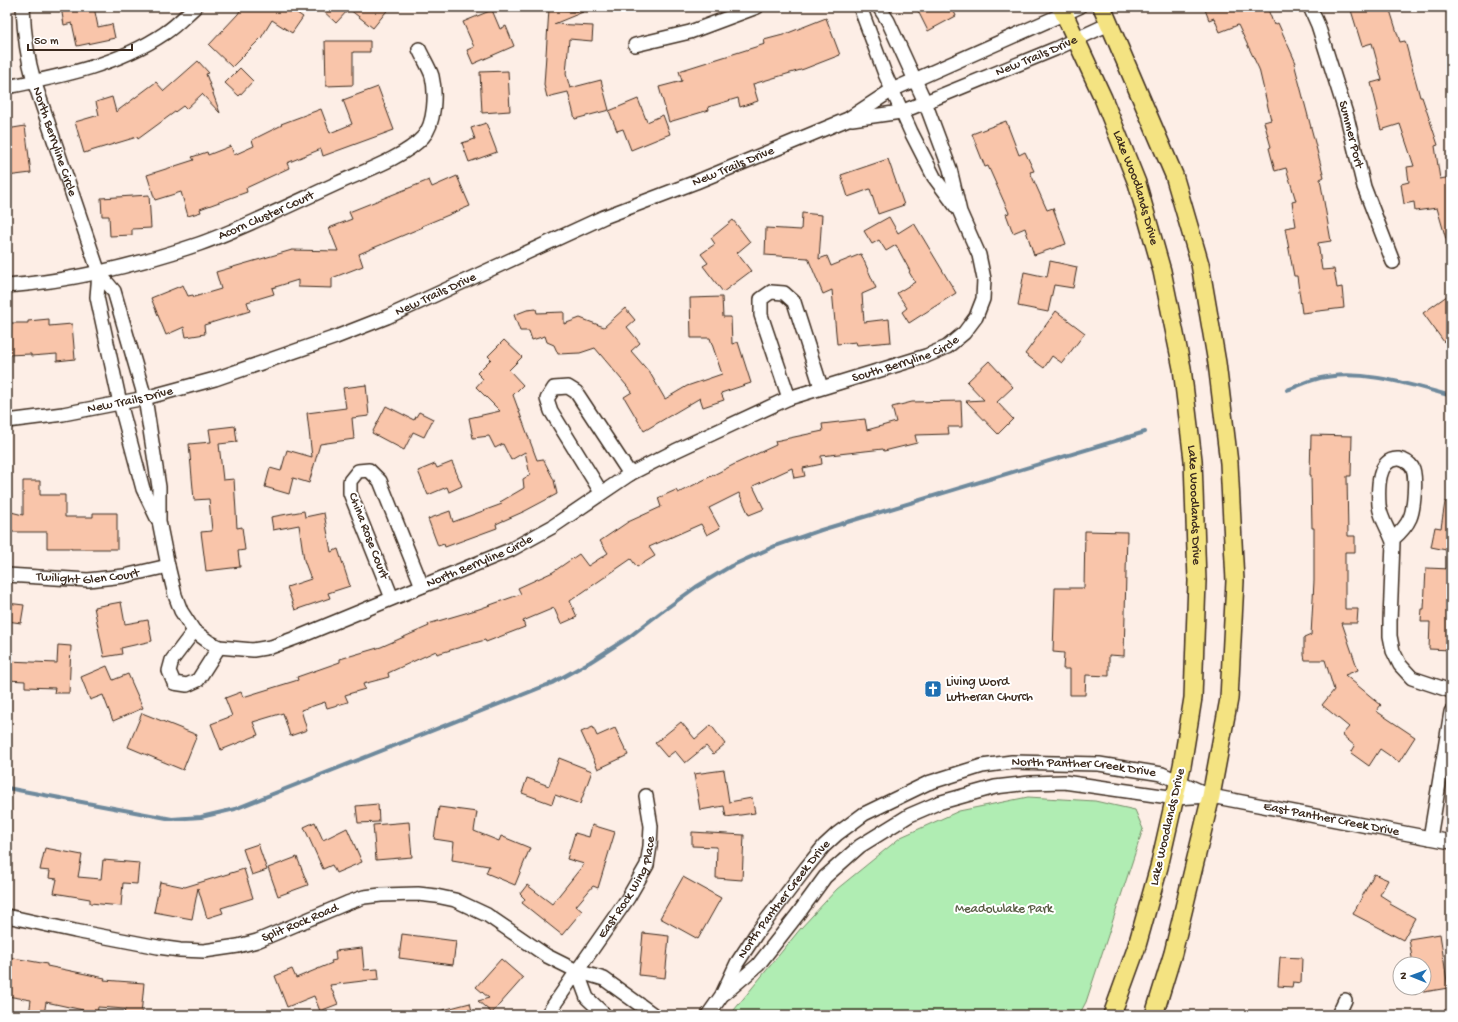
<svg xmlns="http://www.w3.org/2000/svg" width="1458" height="1022" font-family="'Gochi Hand',sans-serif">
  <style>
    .green { fill: #b0edb3; stroke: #768c68 }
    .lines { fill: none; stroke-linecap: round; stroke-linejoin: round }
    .stream { stroke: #6e899c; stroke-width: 4 }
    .building { fill: #f9c5aa; stroke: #3b2a1e }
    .minor-casing { stroke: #3b2a1e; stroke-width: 16 }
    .major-casing { stroke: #3b2a1e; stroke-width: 20 }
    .minor { stroke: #fff; stroke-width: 13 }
    .major { stroke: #f4e382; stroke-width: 17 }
    .labels { text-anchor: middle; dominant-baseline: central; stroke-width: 4; stroke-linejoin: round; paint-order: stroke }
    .street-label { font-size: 13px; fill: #3b2a1e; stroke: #fff }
    .poi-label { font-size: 13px; fill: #3b2a1e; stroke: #fff; text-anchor: start }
    .park-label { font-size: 13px; fill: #585b43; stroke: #fff }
  </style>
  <rect width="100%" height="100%" fill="#fdeee6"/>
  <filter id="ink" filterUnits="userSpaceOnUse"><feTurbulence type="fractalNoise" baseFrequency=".025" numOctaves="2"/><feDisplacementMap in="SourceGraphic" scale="8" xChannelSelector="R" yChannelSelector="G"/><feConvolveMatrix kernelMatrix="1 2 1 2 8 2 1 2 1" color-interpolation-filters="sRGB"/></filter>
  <g filter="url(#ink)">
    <path class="green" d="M1028,797l67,4 40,9 8,19 -57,173 -7,13h-349l71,-87 36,-39 64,-52 58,-26z"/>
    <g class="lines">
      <path class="stream" d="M1287,390c8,-3 17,-7 26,-10 43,-13 96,4 138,16
        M7,788l165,31 29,-2 34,-8 317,-126 38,-21 39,-25 31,-24 36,-26 35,-21 44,-20 46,-16 324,-98"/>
    </g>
    <path class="building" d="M61,7h33l4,20 14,-3 3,14 -38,8 -5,-23 -8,2z
      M242,7h46l15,10 -11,16 -20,-13 -11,18 -29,29 -23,-22 29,-31z
      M319,7h71l-17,21 -24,-19 -13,14z
      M916,7h36l4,9 -28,15z
      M1204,7h63l7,18 4,-2 18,40h-2l30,114 -4,2 11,62 -13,2 4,27 12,-1 3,19 5,-1 2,21 -42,5 -5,-37h-3l-9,-48 11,-2 -4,-24 4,-1 -10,-33 -11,3 -6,-23 2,-1 -7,-25 7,-2 -12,-51 -21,-44 -18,7 -6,-14 -5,2z
      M1350,7h39l11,35 5,-1 15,56h2l16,48 -3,1 5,33 11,-2v69h-3l-11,-38 -22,3 -1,-9 -10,2 -3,-20 8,-2 -2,-15 7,-1 -14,-42 -19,6 -5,-19h2l-7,-28 11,-3 -10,-37 -10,3z
      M549,9l34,3 -29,12 39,2 -1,15 -23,-2 -3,35 4,14 31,-8 8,30 -34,9 -7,-27 -21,5 -3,-12z
      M492,10l8,19 6,-3 8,20 -41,18 -6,-14 7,-3 -11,-25z
      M826,18l14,37 -36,14 -51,15 5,17 -18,6 -2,-9 -30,9 1,3 -40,12 -10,-35 23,-6 -3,-10 86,-27 -1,-4 19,-5z
      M325,41h45v11h-17v33l-27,1z
      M198,61l11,12 -3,1 14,39 -18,-19 -16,15 -3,-3 -45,33 -1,-2 -53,16 -9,-31 24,-7 -3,-13 16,-5 4,15 40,-30 8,9z
      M240,68l13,13 -14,15 -14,-13z
      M508,71l2,40 -28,2 -2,-41z
      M378,87l16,43 -71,26 -2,-7 -34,14 2,5 -43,20 1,4 -47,17 1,3 -13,4 -7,-24 -26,8 -8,-25 47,-15 -2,-3 15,-5 1,3 23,-9 3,9 20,-9 -2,-6 30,-15 -1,-1 40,-15 9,24 22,-9 -9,-24z
      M638,99l9,23 16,-7 7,19 -39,16 -8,-21 -6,2 -8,-20z
      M1006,121l13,34 6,-3 9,19 -4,1 17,38 6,-2 13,36 -32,11 -9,-27 -12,5 -7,-19 3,-1 -21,-47 -3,1 -13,-33z
      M486,123l11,29 -28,10 -7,-19 13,-4 -4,-11z
      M25,126l6,47 -24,3v-47z
      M888,159l16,46 -26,9 -8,-25 -22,8 -7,-22z
      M457,176l13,30 -48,20 1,1 -64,27 4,12 -31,12v10l-34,-1v-7l-26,8 2,6 -27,8 3,9 -46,14 1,9 -19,3 -2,-10 -18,8 -15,-37 32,-13 5,11 5,-1 1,2 27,-8 -5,-17 76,-22 46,1 -9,-23 23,-9 -3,-7 80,-32 3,7z
      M149,195l2,33 -19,1v6l-22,1 -1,-20h-7l-1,-18z
      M802,213l20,2 -3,44 8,-3 4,10 30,-12 15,34 -14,6 2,28 25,-3 2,23 -34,3 -1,-3 -19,2 -5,-54 -9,4 -15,-36 -43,-3 1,-27 35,2z
      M889,217l9,16 16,-10 42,70 -47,30 -7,-11 5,-4 -10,-15 18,-11 -6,-10 1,-1 -14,-26 -10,6 -7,-11 -7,4 -8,-13z
      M733,220l17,22 -13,11 14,18 -28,21 -20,-26 5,-3 -7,-9 14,-10 -4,-6z
      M1050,261l27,6 -4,21 -19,-3 -6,27 -30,-6 6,-34 23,5z
      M1451,293v44l-7,5 -21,-29z
      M722,297l1,20h8l1,27 6,-2 13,41 -30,10 3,7 -21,7 -3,-9 -56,33 -20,-34 8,-5 -37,-44 -15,5 -22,1 -4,-9 -7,-3 -2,-6 -13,4 -3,-9h-9l-6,-16 13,-5 9,-1 1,4 27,-1v12l16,-6 24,9 21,-19 10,12 -8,7 13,16 -9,8 19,22 15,26 22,-13 35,-12 -12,-36h-19l-1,-40z
      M1056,311l29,22 -23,30 -10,-7 -8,12 -19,-14z
      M49,319v7l23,-2 3,35 -18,2v-7l-26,2v-2l-24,1v-32h21v-2z
      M504,340l18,17 -13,13 14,15 -10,10 24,65 6,-1 11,21 3,14 -32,17 -29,13 1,4 -52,19 -1,-3 -6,2 -10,-27 22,-8 3,11 49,-18 -2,-2 24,-14 -1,-9 7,-4 -5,-23 -14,8 -8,-16 -8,4 -6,-12 -16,2 -4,-20 31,-7 -24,-24 7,-8 -6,-6 14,-14 -3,-3z
      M989,361l24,26 -16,15 16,17 -15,15 -32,-33 18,-1 -17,-18z
      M366,385l3,31 -17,2 2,21 -34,5 -11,39 -16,-5 -4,16 -24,-7 5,-19 11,3 6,-21 25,7 -5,-44 39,-5 -3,-20z
      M961,401l1,26h-14l1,7 -34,1 2,8 -33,8 -1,-2 -62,7 1,8 -19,4 2,8 -11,2 -2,-10 -39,18 11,23 -15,6 -10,-22 -30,15 11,20 -13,7 -6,-11 -52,23 6,9 -18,11 -6,-8 -61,42 7,16 -16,7 -7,-16 -31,13 2,6 -39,15 -1,-2 -48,14 -1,-3 -48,22 1,4 -26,7 2,5 -20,6 3,7 -21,6 -2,-6 -24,8 6,20 -17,6 -7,-23 -30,9 5,13 -37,15 -10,-26 21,-8 -7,-18 16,-6 2,5 55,-17 -1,-3 43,-15v-3l41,-12 48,-21 -1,-2 51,-15 42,-15 -3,-6 35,-16 26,-18 9,12 20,-13 -8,-12 28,-19 33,-15 -3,-9 18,-8 2,3 57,-29 41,-19 -1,-4 48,-10 -1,-7 43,-5 2,11 29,-8 -4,-15 20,-5z
      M386,406l28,14 5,-8 14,7 -9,18 -11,-5 -9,18 -32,-17z
      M235,426l2,16 -18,2 4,36 11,-1 3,49 5,-1 3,23 -7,1 2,16 -34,4 -5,-39 11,-1 -3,-32 -15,1 -5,-56 22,-2 -2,-13z
      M1311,435l41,1 -1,40h-4l1,60h7v16h-10v57h13l-1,14h-15l16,47 -13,5 36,30 -5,6 39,26 -16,25 -19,-13 -11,17 -18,-13 4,-7 -13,-11 7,-8 -27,-22 12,-15 -9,-30h-20l-1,-5v-17l7,-3 3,-54v-53h-2l-1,-53h-1z
      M452,462l10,24 -13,6 -2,-5 -19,8 -10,-24 17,-7 2,4z
      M23,481h17v14h25v22h28v-4h24v36h-46v-1h-24v-16h-40v-21l16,4z
      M1445,502h6v49l-20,-4 4,-20 6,1z
      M304,511l1,6 19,-4 7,39 7,-3 12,37 -22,7 2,5 -35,12 -8,-23 24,-8 -7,-19 -5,-35 -26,5 -2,-13z
      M1085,531l42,1 -3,124 -15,-1v21l-23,-1 -1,20h-15v-26h-7l1,-16 -11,-1 2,-64h29z
      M1426,568l25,1 -2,41h2v40l-22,-1 1,-27h-9l1,-13h2z
      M121,602l4,22 23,-4 4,21 -31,7 1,6 -18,3 -10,-50z
      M7,603l17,2 -3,18 -14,-2z
      M58,645l13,1 -2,47h-15l1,-5 -30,-1v-6l-18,-1v-19l50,2z
      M107,666l6,14 15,-6 15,34 -30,13 -10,-26 -13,5 -9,-23z
      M142,713l55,22 -14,35 -55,-23z
      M681,722l14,17 16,-14 14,19 -12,10 -7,-8 -21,17 -10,-12 -8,6 -12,-14z
      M593,727l4,9 18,-8 13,27 -30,14 -17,-37z
      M559,758l33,13 -12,33 -25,-9 -3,9 -30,-11 5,-15 22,8z
      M724,770l5,32 23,-4 3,15 -29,4 -2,-11 -24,4 -6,-36z
      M378,804l1,18 -21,1 -2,-17z
      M439,807l38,5 -3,19 25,10 2,-5 29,12 -15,37 -29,-12 3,-7 -37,-6 2,-18 -20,-3z
      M315,822l8,18 24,-12 15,34 -26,11 -4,-8 -9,4 -19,-42z
      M409,822l3,35 -36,3 -3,-35z
      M592,825l23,7 -17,56 -5,-2 -17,20 6,5 -20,24 -40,-32 3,-4 -5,-5 7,-9 25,19 32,-40 -17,-5 8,-26 14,4z
      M692,832l52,3 -2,45 -26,-2 1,-31 -25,-1z
      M258,844l9,26 -15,5 -9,-26z
      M45,848l37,7 -4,22 23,2 2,-19 36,3 -2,21 -14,-1 -2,23 -31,-3v-4l-36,-6 3,-14 -8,-1 1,-7 -10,-1z
      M297,857l11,28 -30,11 -10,-28z
      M244,869l9,29 -32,10 2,5 -16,5 -9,-30 -6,31 -38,-7 6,-30 25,5z
      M1374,874l14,6 -8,15 11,7 -1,2 25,14 -12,22 -50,-26z
      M683,877l38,21 -23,41 -38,-21z
      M643,933l26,3 -4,42 -26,-3z
      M402,934l54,7 -3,24 -54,-7z
      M1440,934l8,54 -24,4v-28h-11l-4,-25z
      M362,948l2,22 14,-1 1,10 -49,6 8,19 -18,7 -6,-15 -27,11 -12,-31 17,-7 4,9 36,-15 -1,-2 5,-1 -1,-9z
      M8,957l39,7v2l58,12 -1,2 40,3 -3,32h-17l1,-6 -27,-2 -1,8h-15l1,-5 -37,-8 -2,13h-15l2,-15 -24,-4z
      M1280,957l22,1 -1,25 -8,-1 -1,5 -14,-1z
      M501,959l22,19 -31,35 -14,-12 11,-3 -13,-11z
      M470,1003l3,12h-34v-4z"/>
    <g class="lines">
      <g class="minor-casing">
        <g id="minor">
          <path id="s1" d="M23,7c1,26 4,50 11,74l65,192 15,18 31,107 14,89v34l9,45 7,29 6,16 13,20 15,11 10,5 34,3 18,-3 30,-11 209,-86 42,-23 78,-53 45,-23 114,-53 137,-42 21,-9 17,-14 12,-16 7,-18 1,-20 -5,-24 -19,-43 -10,-43 -25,-67 -37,-81 -9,-14"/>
          <path d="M860,7l25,67 26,58 23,45 23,31"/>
          <path id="s2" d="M1310,7l8,18 29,92 17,70 29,75"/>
          <path d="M635,45l55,-13 67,-25"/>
          <path d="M7,87c55,-11 111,-22 158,-54 11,-7 20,-17 30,-26"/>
          <path id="s3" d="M852,119l49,-7 154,-63 54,-25"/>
          <path d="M99,273l-2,24 23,106 23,86 14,29"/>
          <path id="s4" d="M7,286c66,-5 130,-21 192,-42 47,-17 93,-40 139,-61 24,-11 67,-26 85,-46 12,-13 13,-44 9,-61 -3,-9 -9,-18 -13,-27"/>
          <path d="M789,398l-28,-83v-16l10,-7 13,1 10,9 27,85"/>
          <path id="s5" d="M7,421l56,-7 82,-16 70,-19 121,-42 51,-20 217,-100 92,-35 152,-63 44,-29 187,-83"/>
          <path d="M601,492l-50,-81 -4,-12 7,-11 14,-1 8,5 54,82"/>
          <path d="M1393,542v-3c7,-6 13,-12 17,-21 4,-9 7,-44 2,-51 -3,-5 -8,-7 -13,-8 -22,-2 -21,31 -20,46 1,13 10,25 14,37l-3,79v15l3,15 7,14 12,13 39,13"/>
          <path id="s6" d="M7,575l81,5 36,-4 44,-10"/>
          <path d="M392,598l-42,-105v-12l8,-10 11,-1 11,11 42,105"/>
          <path d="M194,631l-22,29 -3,11 5,12 13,2 11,-5 21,-33"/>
          <path d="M1430,838l21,-126"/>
          <path id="s7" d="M7,916l68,15 83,16 22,3 24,1 34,-5 19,-5 90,-38 17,-6 17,-2 37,-1 18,2 19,4 32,15 60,41 30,15 27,8 50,36"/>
          <path d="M577,971l10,27 18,17"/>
          <path d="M725,993l33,-28 40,-51 27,-37 35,-31 50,-31 28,-12 57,-16 35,-4 34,-1 112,16 33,-2"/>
          <path id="s8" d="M547,1015l30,-44 51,-73 19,-33 3,-19 1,-20 -5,-30"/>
          <path id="s9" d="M708,1015l14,-20 15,-32 19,-29 50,-66 18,-22 13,-12 27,-20 64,-31 54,-17 30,-4 87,2 63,10 49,22 240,46"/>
          <path d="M1338,1015l7,-15"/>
        </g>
      </g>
      <g class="major-casing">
        <g id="major">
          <path id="s10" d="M1061,7l42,91 34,85 25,88 20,97 11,92 4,121 -4,117 -11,68 -23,101 -23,82 -24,66"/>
          <path d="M1102,7l72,168 26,89 17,99 12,100 6,118 -6,118 -18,97 -38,157 -19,62"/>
        </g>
      </g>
      <use href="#minor" class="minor"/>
      <use href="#major" class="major"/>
    </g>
  </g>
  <defs>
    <g id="church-square" transform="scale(0.9)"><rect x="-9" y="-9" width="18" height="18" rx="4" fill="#1f6fb2" stroke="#fff"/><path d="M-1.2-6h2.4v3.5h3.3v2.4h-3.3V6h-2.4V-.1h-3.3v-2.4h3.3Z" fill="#fff"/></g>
  </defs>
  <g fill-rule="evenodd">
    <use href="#church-square" x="933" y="689"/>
  </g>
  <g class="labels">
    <g class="street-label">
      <text stroke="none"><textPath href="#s3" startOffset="196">New Trails Drive</textPath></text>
      <text stroke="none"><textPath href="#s2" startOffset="134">Summer Port</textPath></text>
      <text stroke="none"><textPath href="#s1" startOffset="139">North Berryline Circle</textPath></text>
      <text stroke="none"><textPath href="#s5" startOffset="773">New Trails Drive</textPath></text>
      <text stroke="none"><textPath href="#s10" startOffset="196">Lake Woodlands Drive</textPath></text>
      <text stroke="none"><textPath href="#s4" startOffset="270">Acorn Cluster Court</textPath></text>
      <text stroke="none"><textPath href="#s5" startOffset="449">New Trails Drive</textPath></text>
      <text stroke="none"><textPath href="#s1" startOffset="1435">South Berryline Circle</textPath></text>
      <text stroke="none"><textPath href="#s5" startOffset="125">New Trails Drive</textPath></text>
      <text stroke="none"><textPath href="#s10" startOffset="520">Lake Woodlands Drive</textPath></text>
      <text transform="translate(368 536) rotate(69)">China Rose Court</text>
      <text stroke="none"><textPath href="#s1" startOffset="961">North Berryline Circle</textPath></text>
      <text stroke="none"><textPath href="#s6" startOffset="81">Twilight Glen Court</textPath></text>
      <text stroke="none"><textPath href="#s9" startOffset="487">North Panther Creek Drive</textPath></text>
      <text stroke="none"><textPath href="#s9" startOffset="742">East Panther Creek Drive</textPath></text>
      <text transform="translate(1168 827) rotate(-77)">Lake Woodlands Drive</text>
      <text stroke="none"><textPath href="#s8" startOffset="152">East Rock Wing Place</textPath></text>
      <text stroke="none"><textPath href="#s9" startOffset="139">North Panther Creek Drive</textPath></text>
      <text stroke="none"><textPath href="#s7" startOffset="301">Split Rock Road</textPath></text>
    </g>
    <g class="poi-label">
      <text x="946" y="682">Living Word<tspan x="946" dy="15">Lutheran Church</tspan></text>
    </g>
    <g class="park-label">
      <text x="1004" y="909">Meadowlake Park</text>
    </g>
  </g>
  <rect width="1458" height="1022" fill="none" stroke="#fff" stroke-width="24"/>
  <rect x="12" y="12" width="1434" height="998" fill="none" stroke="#3b2a1e" stroke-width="1.5" filter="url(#ink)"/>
  <g transform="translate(1412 976) rotate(271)"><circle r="19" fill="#ffffff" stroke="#b1aaa5"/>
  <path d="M0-3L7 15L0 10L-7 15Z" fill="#1f6fb2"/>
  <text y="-6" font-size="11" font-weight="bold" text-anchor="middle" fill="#3b2a1e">N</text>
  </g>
  <path d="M28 44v6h104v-6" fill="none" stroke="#3b2a1e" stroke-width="2"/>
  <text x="34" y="44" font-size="12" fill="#3b2a1e" stroke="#ffffff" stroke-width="3" paint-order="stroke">50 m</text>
</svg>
